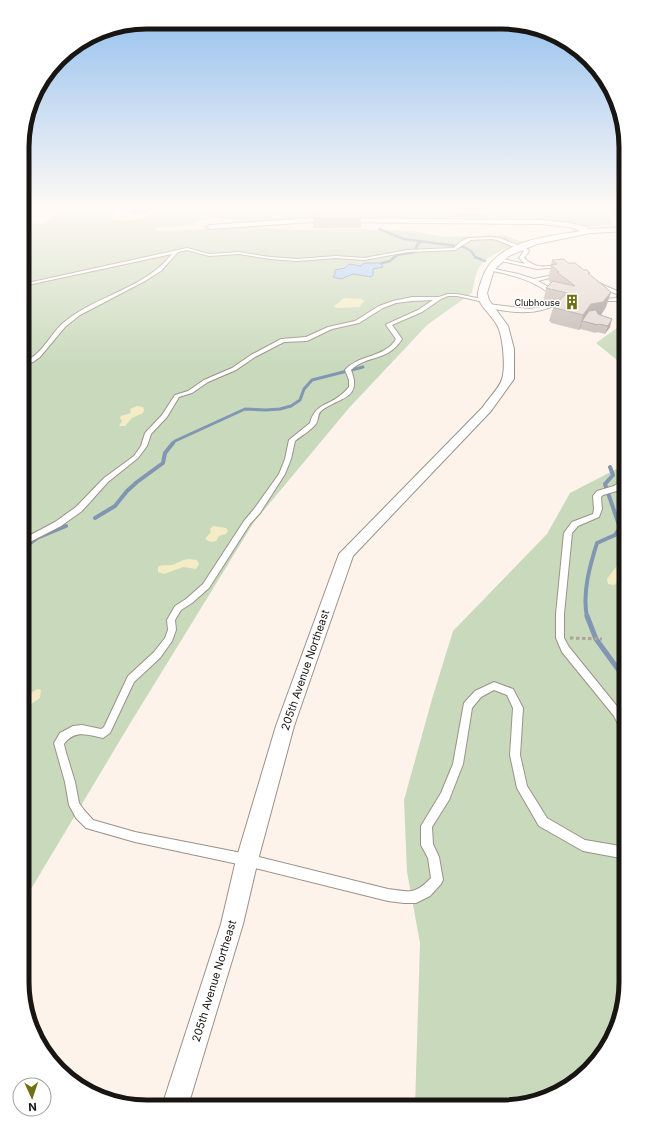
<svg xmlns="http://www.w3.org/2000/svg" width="648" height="1129" font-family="Inter,sans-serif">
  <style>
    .green { fill: #c9dabc }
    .sand { fill: #f5ecc6 }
    .water { fill: #aecdf7; stroke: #8196b2 }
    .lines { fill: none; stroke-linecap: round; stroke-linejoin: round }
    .stream-far3 { stroke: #8196b2; stroke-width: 2.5 }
    .stream-far2 { stroke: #8196b2; stroke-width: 3 }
    .stream-far1 { stroke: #8196b2; stroke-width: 4 }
    .stream { stroke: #8196b2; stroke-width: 5 }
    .service-casing { stroke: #9b9189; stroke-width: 2 }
    .minor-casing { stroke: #9b9189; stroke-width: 2 }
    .path { stroke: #aba39c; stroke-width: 3; stroke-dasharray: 3.5 2.5; stroke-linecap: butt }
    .service { fill: #fff; fill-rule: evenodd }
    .minor { fill: #fff; fill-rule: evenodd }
    .wall { fill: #c3b8b3 }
    .shaded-wall { fill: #9f9692 }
    .building { fill: #e3d6d0; stroke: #9f9692 }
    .labels { text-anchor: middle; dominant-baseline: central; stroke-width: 3; stroke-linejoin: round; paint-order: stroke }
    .far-poi-label { font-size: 9px; fill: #181512; stroke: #fff; text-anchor: end }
    .street-label { font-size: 11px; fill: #181512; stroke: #fff }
    .rim { fill: none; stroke: #181512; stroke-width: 5 }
  </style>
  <rect width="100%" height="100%" fill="#fef3ea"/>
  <path class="green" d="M76,207h41l-5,12c17,4 36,0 49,-12h290l1,6h36l-2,-6h116l8,12 1,6 -24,2 -39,-6 -172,-4 -71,1 -51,4 -42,-4 -13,2 -4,5 -40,3 1,3h8l92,-4 39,3 62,-1 56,2 32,6 58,-2 20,7c-13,5 -34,12 -42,23 -6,7 -7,19 -9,28l-45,32 -78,83 -95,114 -123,200 -109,182 1,-682 20,2 15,-12z
    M608,207h11l7,2v17l-6,-2z
    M626,300v78l-9,-18 -21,-17 21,-15 2,-21z
    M626,464v526l-9,40 -17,28 -29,28 -30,14 -40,7h-86l5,-164 -13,-71 -3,-72 28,-101 21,-68 94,-97 23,-41z"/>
  <path class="sand" d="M344,298l17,1 4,2 -3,2 -2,4 -24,1 -2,-2z
    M137,406l6,1 1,3 -1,3 -11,5 -7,8h-6l3,-5 -2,-3 1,-2 10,-3 -1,-4z
    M213,526l13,2 2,3 -2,3 -7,2 -3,5 -5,1 -6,-3 6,-7 -1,-3z
    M189,559l8,1 2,4 -3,5 -13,-2 -19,7 -6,-2v-5c5,-3 8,-1 14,-2 6,-2 9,-5 17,-6z
    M619,563h7v12l-12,10 -6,-1 -1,-5z
    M38,689l3,1 -1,8 -12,8 -1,3 4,4 -1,5 -8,3v-22c7,-2 9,-8 16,-10z"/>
  <path class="water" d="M364,263h18l-1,1 2,3 -10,2v6l-2,2 -18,-3 -12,5 -8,-2 2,-3v-4l10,-2 4,-4 12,2z"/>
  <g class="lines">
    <path class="stream-far3" d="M379,229l25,10 60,8 7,4 4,6 10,4
      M382,263l8,-2 7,-6 18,-3 2,-7 3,-3"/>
    <path class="stream-far2" d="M172,444l3,-3 70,-32 21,1 14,-1 11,-3 9,-6 4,-11 8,-9 51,-13"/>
    <path class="stream-far1" d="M95,518l20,-12 12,-15 10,-9 26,-19 2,-10 8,-10
      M23,548l14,-10 29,-12
      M587,617c-5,-24 3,-52 10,-74l18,-8 5,-7 -15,-44 8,-9 -3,-8"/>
    <path class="stream" d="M587,616l9,23 30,41"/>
    <g class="service-casing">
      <path id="service" d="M23,232l6,1 2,4 -8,5v-3l4,-2 -4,-3z
        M491,237l9,1 29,12v1l-5,7c14,12 19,8 37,7l2,1 -2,1 -24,2 -40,-9v-1l2,-1 26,6 -6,-6 5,-7 -27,-11 -6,-1 -20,1 -16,10 -47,2 -44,8 -28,-2 -39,3 -27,-2 -31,-5 -30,2 -22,-6 -9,2 -17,19 -16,10 -65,34 -15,12 -25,30 -7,5 -10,3v-4c18,-4 26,-25 39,-37 27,-24 67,-32 95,-55 6,-4 10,-10 15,-15l-149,32v-2l164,-36 22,6 30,-2 31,5 27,2 39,-3 28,2 44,-8 46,-2 6,-6 8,-4z
        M490,268l28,6 16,5 19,-4v2l-15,4 12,7 7,7 -4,1c-19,-16 -40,-21 -65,-26v-1z
        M592,282h4l26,11 4,-1v3l-6,4 6,4v5l-10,-7h-13v-2l13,-1 3,-3 -27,-11z
        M448,294h9l30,6 -3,2 -27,-6h-9l-7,3 -19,13 -30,13 10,14c-14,23 -34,15 -51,31 12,30 -13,27 -30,41 -4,4 -2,10 -6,14 -5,6 -14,11 -20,16l-4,18 -6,15 -25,39 -10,11 -41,64 -17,15 -11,7 -6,10 1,10 -4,11 -12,17 -26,24 -24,51 -7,5c-15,-3 -28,-9 -39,6l1,5 10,33 4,21 5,7 9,10 42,12 112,22 141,35c21,3 27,6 43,-11l-3,-20 -7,-13v-19l20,-33 12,-29 11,-61 11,-12 19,-9 19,7 10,19 -3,47 7,31 20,32 38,22 41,7v12l-43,-8 -44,-25 -22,-38 -7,-33 3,-47 -6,-13 -13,-5 -13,7 -9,11 -9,56 -14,36 -17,27 1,17 6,13 4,23 -2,4 -11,12 -14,7h-12l-16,-2 -141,-35 -112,-24 -49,-14 -10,-10 -7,-13 -4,-23 -11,-39 6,-10 13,-7 9,-1 19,4 3,-2 24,-51 26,-24 11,-14 3,-8 -1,-10 8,-14 11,-7 17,-15 41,-63 10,-12 25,-35 6,-15 4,-19 21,-17c5,-20 19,-17 32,-29 3,-2 5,-5 7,-7v-7l-4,-10c14,-16 40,-12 51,-31l-10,-14 1,-1 31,-14 15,-10 -21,1 -16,2 -13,5 -24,15 -27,6 -25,12 -23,1 -29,15 -19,13 -28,12 -16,11 -13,4 -12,20 -16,17 -4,12 -9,12 -30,24 -26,29 -21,15 -35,18 -3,1v-6l32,-17 21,-15 28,-29 30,-22 7,-10 4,-13 17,-18 13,-20 13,-4 16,-11 28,-12 19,-13 30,-16 25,-2 22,-10 27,-6 24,-15 14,-5 19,-4h27z
        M551,303l2,1v2c-17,8 -34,7 -53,4 -5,-1 -10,-2 -15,-4l3,-2 41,5 13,-2z
        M626,315v14l-3,-2 -2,-7z
        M626,331v16l-3,-2v-12z
        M624,479h2v6l-6,5 -17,5 -2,2 1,12 -3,8 -21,9 -6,7 -8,81v24l5,9 51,63 6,11v14l-3,-1 -9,-18 -52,-64 -6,-14v-24l8,-81 8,-11 21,-8 1,-5 -1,-13 4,-5 17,-5z"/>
    </g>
    <g class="minor-casing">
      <path id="minor" d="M313,218l227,2 29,3 18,4 1,2 38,-2v4l-35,2 -54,11 -28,12 -15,14 -7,23 2,7 19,26 6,23v30l-23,32 -138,145 -59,170 -36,134 -15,64 -55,182h-26l59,-182 15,-64 40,-134 63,-172 144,-147c5,-8 17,-20 19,-28 4,-11 1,-44 -5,-54 -5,-9 -14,-16 -18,-25 -3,-7 1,-14 3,-21 13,-39 64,-42 99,-48l-12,-4 -29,-3 -227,-2 -103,7 -4,-2 4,-2z"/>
    </g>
    <path class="path" d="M570,638l32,1"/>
    <use href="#service" class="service"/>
    <use href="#minor" class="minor"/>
  </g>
  <path class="wall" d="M31,207h31l-2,2 -29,-1z
    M130,207h1l19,1 -1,6h-17z
    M313,214l48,4v10h-48z
    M552,260l16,3 22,12 21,17 -5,15 -5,8 9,12 -5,7 -8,-2 -1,1 -16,-4 -1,1 -28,-7v-1l-2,-1 5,-16 -11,-2 3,-15 5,-5 -3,-3z"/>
  <path class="shaded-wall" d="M148,207h2v1l-1,6z
    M611,292l-5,15 -7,11 -17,3 -2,8 -1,1 4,-15 8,-11z
    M612,319l-2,8 -5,7 3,-8z"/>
  <path class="building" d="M321,212h39l1,6h-48v-4h8z
    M564,259l4,4h7l9,7h3l3,3h-2l23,19 -8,10 -12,2 -8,11 -28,-7 1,-2h-3l14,-13 -21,-5 7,-7 22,5 -18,-14h2l-8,-7 6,-1 -5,-4z
    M596,310l2,4 14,5 -4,7 -9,-2 -1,1 -16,-4 7,-10z"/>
  <linearGradient id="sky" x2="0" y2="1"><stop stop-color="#91beee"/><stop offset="0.57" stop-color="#fffaf6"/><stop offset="1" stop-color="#fffaf6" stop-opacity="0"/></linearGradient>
  <rect width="648" height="365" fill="url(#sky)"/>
  <defs>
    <g id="building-bare" transform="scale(1.2)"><path d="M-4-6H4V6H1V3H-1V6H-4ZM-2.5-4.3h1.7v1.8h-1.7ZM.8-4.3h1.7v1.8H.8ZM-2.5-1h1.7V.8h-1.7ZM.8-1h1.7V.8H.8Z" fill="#6f7014" stroke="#fff" stroke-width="2.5" paint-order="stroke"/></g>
  </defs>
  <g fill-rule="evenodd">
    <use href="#building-bare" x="572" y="302"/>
  </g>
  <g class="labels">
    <g class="far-poi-label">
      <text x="560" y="302">Clubhouse</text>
    </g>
    <g class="street-label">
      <text transform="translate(305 670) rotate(-71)">205th Avenue Northeast</text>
      <text transform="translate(214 981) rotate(-73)">205th Avenue Northeast</text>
    </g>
  </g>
  <path d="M0 0H648V1129H0ZM147 29H501A118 118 0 0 1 619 147V982A118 118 0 0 1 501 1100H147A118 118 0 0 1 29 982V147A118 118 0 0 1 147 29Z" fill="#fff" fill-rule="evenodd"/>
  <path class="rim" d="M147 29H501A118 118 0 0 1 619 147V982A118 118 0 0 1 501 1100H147A118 118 0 0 1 29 982V147A118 118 0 0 1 147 29Z"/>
  <g transform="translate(32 1097) rotate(177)"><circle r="19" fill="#ffffff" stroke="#a3a1a0"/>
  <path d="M0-3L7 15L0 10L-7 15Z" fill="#6f7014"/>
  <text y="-6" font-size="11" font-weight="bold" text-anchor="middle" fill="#181512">N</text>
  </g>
</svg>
